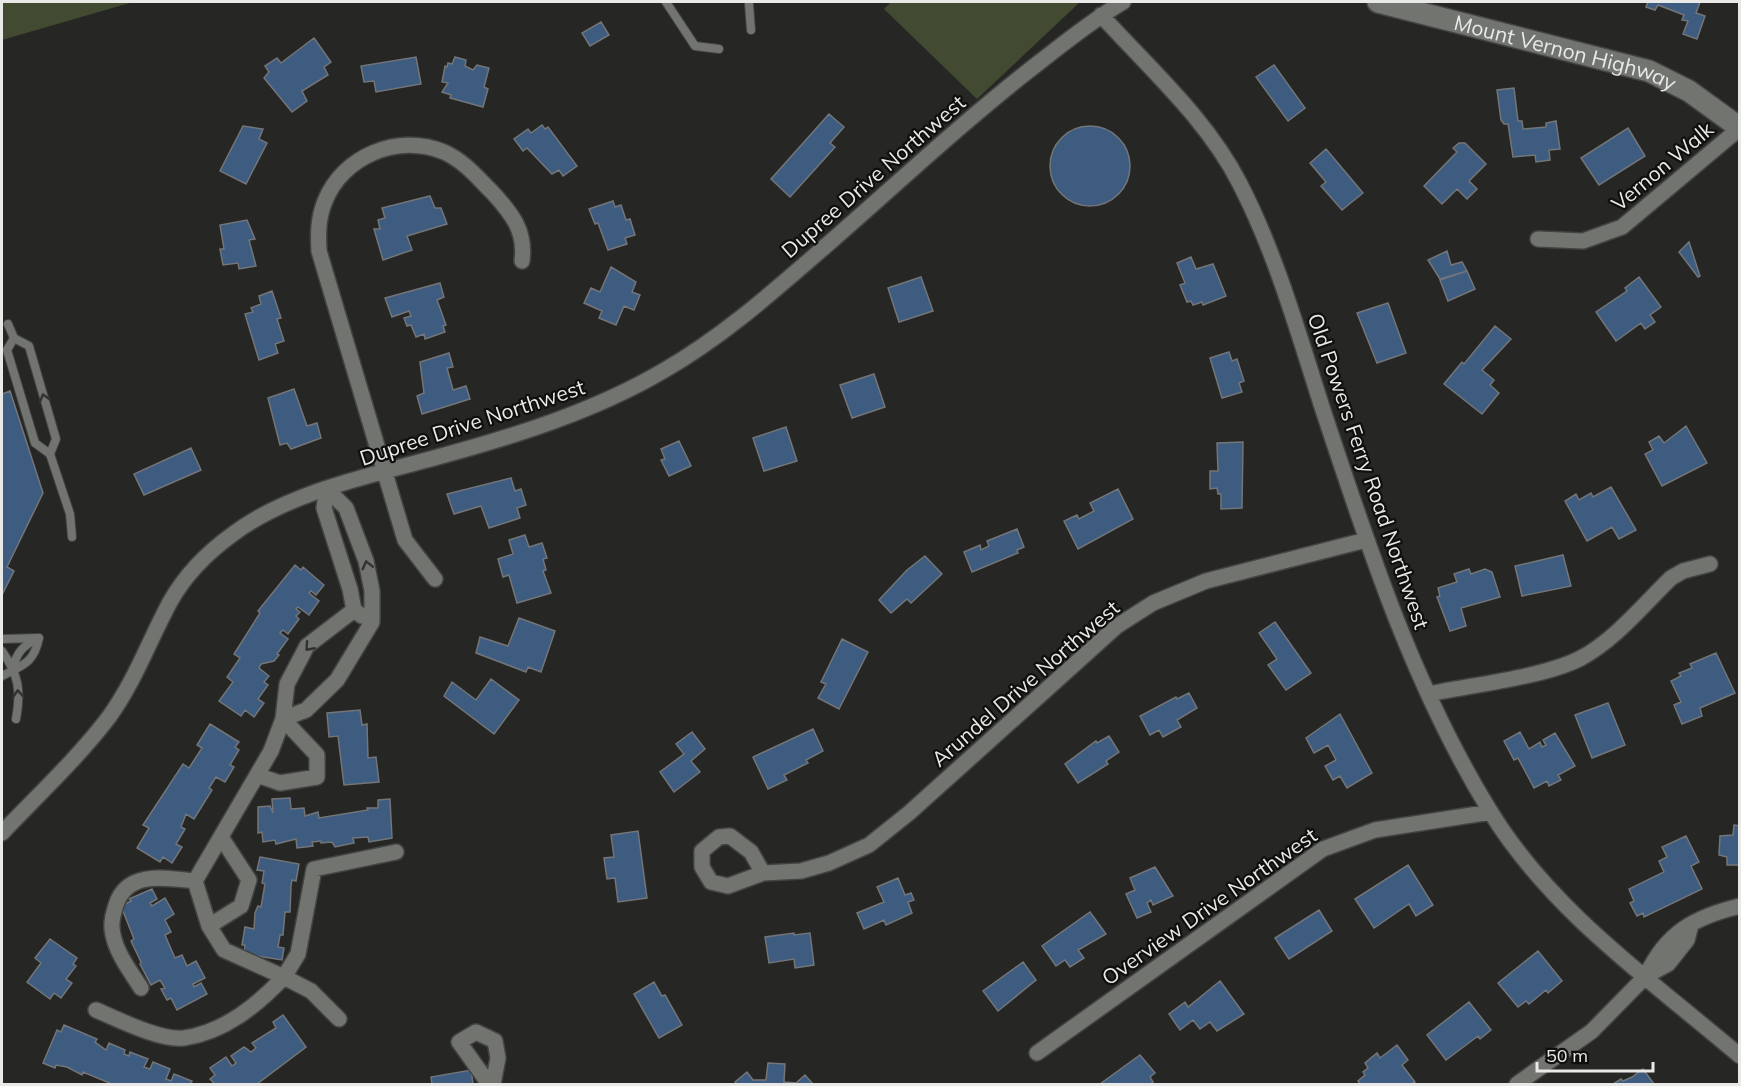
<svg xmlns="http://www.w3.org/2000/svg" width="1741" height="1086" font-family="Mulish,sans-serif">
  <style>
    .green { fill: #424b31 }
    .building { fill: #3d5c80; stroke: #737578; stroke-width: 1.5 }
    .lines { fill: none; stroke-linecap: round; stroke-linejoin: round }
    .lane-casing { stroke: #434442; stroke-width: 10 }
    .street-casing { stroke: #434442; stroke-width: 18 }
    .secondary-casing { stroke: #434442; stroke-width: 24 }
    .lane { stroke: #727470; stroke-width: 8 }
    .street { stroke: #727470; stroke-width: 15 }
    .secondary { stroke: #727470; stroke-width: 21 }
    .oneway { stroke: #323330 }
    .labels { text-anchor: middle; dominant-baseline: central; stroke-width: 4.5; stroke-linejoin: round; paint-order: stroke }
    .street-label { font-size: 21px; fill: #e9eae8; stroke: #0f100e }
  </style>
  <rect width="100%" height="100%" fill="#262724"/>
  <path class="green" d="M2,2h131l-131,38z
    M891,2h189l-103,97 -93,-90z"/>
  <path class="building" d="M1648,2h52l-4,11 9,3 -8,23 -14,-5 5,-13 -6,-1 2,-5 -26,-10 -3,5 -9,-3z
    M601,22l8,13 -19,11 -8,-13z
    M314,38l17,24 -7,5 4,8 -26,16 5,10 -15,11 -28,-34 5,-6 -4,-6 12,-8 4,5z
    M416,57l5,27 -45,8 -2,-11 -10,1 -3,-16z
    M455,57l11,3 -1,6 8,4 4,-5 12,3 -5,19 4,2 -5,18 -33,-9 1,-3 -9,-3 6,-9 -6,-1 3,-16 2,1 1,-4 4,1z
    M1274,65l31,43 -17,13 -32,-44z
    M1514,88l4,33h4l1,8 23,-2v-4l10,-2 4,28 -11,1 1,10 -14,2 -1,-7 -22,2 -5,-33h-4l-3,-4 -4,-30z
    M829,114l15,13 -14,16 5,4 -45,50 -19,-18z
    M542,125l3,4 3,-2 29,39 -14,10 -4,-6 -7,4 -25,-26 -4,3 -9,-12 14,-10 3,4z
    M243,126l20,3 -4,10 8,4 -21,41 -26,-13z
    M1050 166a40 40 0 1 1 80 0a40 40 0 1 1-80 0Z
    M1628,128l17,28 -46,29 -18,-27z
    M1459,143h6l21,21 -17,17 8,8 -10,10 -10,-10 -15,15 -18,-18 33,-34 -4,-4z
    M1326,149l37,44 -21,17 -21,-24 5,-4 -16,-19z
    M430,196l5,12h6l6,16 -40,12 5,14 -29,10 -9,-31h6l-2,-9 7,-2 -3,-10z
    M613,201l2,6 6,-2 5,15 4,-1 5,16 -10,3 2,6 -19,6 -10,-27 -3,1 -6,-15z
    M247,220l8,19 -6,1 7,26 -17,3 -1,-6 -15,2 -3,-16h4l-4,-24z
    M1689,242l11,34 -2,1 -19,-25z
    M1447,251l4,14 11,-3 5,9 -27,8 -12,-19z
    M1191,257l5,12 17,-5 13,32 -23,9 -1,-3 -9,3 -2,-4 -4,1 -7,-17 5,-2 -8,-20z
    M611,267l25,15 -4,10 8,3 -6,15 -10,-4 -8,19 -17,-7 3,-7 -18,-8 7,-15 9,4z
    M1467,271l8,18 -27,12 -8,-21z
    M921,277l12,34 -34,11 -11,-34z
    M1639,277l22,30 -11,8 5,7 -10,7 -4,-6 -25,18 -20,-29 31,-21 -2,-3z
    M440,283l4,14 -7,3 9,25 -3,1 2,6 -20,7 -1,-5 -8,3 -5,-12 -4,1 -3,-8 7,-2 -2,-5 -17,6 -7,-19z
    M272,291l9,27 -4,1 7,22 -9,3 3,9 -19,7 -14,-46 8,-2 -2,-4 10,-4 -2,-8z
    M1388,303l18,50 -29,10 -20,-50z
    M1495,326l16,13 -29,31 12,10 -4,5 9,8 -17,21 -38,-30 18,-22 2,2z
    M1229,352l3,9 5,-2 7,22 -5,2 3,9 -20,6 -12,-40z
    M449,353l4,14 -6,1 6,22 13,-4 4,13 -48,15 -5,-18 7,-3 -4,-31z
    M874,374l11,33 -33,11 -12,-33z
    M294,389l13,37 10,-3 4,15 -30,11 -4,-6 -7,2 -12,-47z
    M10,391l33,102 -36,74 7,4 -12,24v-201z
    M1686,426l21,37 -45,23 -17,-32 8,-4 -4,-8 10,-6 5,7z
    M786,427l11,34 -33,10 -11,-33z
    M679,441l12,25 -22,10 -8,-16 4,-1 -4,-10z
    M1243,442l-1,66 -21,1v-15h-3l-1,-6 -7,1v-18h8l-1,-28z
    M191,448l10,22 -57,25 -10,-21z
    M511,478l4,13 6,-2 5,16 -9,3 3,10 -31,10 -8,-22 -27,8 -7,-20z
    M1611,487l25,43 -17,9 -7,-12 -25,14 -22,-40 11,-7 3,6 12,-7 2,4z
    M1118,489l15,30 -55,30 -14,-28 13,-6 2,4 15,-8 -4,-8z
    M1017,529l7,18 -7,3 1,3 -46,19 -8,-20 16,-7 1,5 8,-4 -2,-5z
    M525,535l4,12 13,-4 5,15 -4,1 3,11 -3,1 8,22 -34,10 -8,-28 -6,2 -5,-18 15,-5 -4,-14z
    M1563,555l8,31 -49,10 -7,-30z
    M925,556l17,18 -31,29 -4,-4 -16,14 -12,-13 28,-30z
    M295,565l6,5 2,-3 21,18 -8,10 -5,-4 -2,2 10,8 -10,14 -11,-8 -2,2 4,3 -4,4 3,3 -11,15 -5,-4 -3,3 8,6 -11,15 2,1 -5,6 -13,3 -2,4 10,8 -5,6 4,3 -10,14 6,4 -10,14 -9,-7 -4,6 -22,-15 14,-19 -6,-5 13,-19 -6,-4 26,-41 -2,-2z
    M1469,569l2,5 14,-5 7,3 8,25 -39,11 5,18 -16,5 -13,-34 3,-1 -2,-8 19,-6 -3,-8z
    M519,618l36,13 -14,41 -13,-5 -2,5 -50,-19 4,-16 28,9z
    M1275,622l36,51 -25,17 -18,-25 9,-6 -18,-26z
    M842,639l26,13 -29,57 -21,-11 8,-14 -5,-2z
    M1716,653l19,40 -35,15 2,8 -20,8 -8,-19 7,-3 -10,-21 10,-5 -2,-3 13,-5 -2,-4z
    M491,679l28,21 -25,34 -50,-38 8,-14 24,18z
    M1189,693l8,15 -20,12 4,7 -18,10 -4,-7 -9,5 -10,-19 36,-19 1,2z
    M1608,703l17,42 -33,13 -17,-43z
    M360,710l2,15 5,-1 1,34 8,-1 3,25 -35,3 -6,-49 -9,1 -2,-24z
    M1340,714l32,59 -25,15 -7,-12 -7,4 -8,-14 11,-6 -8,-15 -14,8 -8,-15z
    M210,724l29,18 -4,5 4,3 -9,15 4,2 -9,15 -9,-5 -7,11 3,2 -18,29 -8,-5 -5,13 4,2 -9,15 6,3 -10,16 -9,-6 -3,5 -23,-14 12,-20 -6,-3 40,-61 6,4 13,-20 -5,-3z
    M813,729l10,22 -17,9 2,3 -24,12 3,5 -19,9 -15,-32z
    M692,732l13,17 -14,12 9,11 -26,20 -14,-20 24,-18 -8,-10z
    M1520,732l9,17 11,-7 2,5 4,-2 -3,-5 12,-7 20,33 -17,9 3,5 -12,6 -2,-5 -13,7 -16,-30 -4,2 -10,-19z
    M1109,736l10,16 -13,9 2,3 -30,19 -13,-19 31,-23 1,2z
    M290,798l1,11 13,-1 1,8 13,-4 1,6 49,-8 -1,-2h11v-8l12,-1 2,39 -23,4 -1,-5 -15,1 1,5 -19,4 -3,-5 -11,1v-2l-9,1 1,4 -16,2 -1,-9 -20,5 -1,-4 -12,2 -1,-10 -4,1v-26l12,-1 3,7 -1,-14z
    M1734,825l6,1v42l-2,-3h-11v-8l-8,-2 1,-19 13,-1z
    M638,831l9,67 -29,4 -3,-24 -8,1 -3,-21 10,-1 -3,-22z
    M1686,836l13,26 -8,4 11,23 -58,28 -1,-4 -6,3 -7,-13 4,-2 -5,-12 35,-17 -5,-11 8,-4 -5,-10z
    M260,857l39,7 -3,17 -4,-1 -1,6 -1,26h-5l-2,23h-3l-2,12 6,1 -2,12 -38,-6 1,-9h-3l3,-18 9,2 1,-16 3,-7 3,1 4,-23 -3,-1 2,-12 -7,-1z
    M1408,865l25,40 -17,11 -7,-12 -35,24 -19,-29z
    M1155,867l18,29 -20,9 -2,-5 -4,3 4,9 -14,6 -11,-24 9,-4 -5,-12z
    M898,878l7,17 6,-2 3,7 -6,2 4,11 -26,12 -2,-5 -20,9 -7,-16 27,-11 -7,-15z
    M152,889l5,10 -7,4 2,3 13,-8 9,16 -9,6 6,12 -6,3 10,23 7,-3 5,11 9,-5 9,17 -12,6 1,3 7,-4 6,11 -30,16 -6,-12 -4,2 -6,-11 4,-1 -5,-8 -9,5 -11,-21 1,-2 -10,-21 3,-2 -13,-33 10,-5 -2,-2z
    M1319,910l13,21 -43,28 -14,-21z
    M1090,912l16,22 -28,16 6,8 -14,9 -5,-7 -9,6 -14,-20z
    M794,933v2l16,-2 4,32 -19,3 -1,-9 -25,4 -4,-26z
    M50,939l27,19 -4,6 3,2 -10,13 6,4 -11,15 -7,-5 -4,6 -23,-17 14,-19 -6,-5z
    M1538,951l24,30 -14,12 -2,-3 -17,14 -3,-3 -8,6 -20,-24z
    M1023,962l13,18 -38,31 -15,-20z
    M1220,981l24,33 -27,17 -7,-9 -10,7 -7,-9 -13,10 -11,-16 16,-12 3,5z
    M654,982l8,14 3,-1 17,30 -23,13 -25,-44z
    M1469,1002l22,28 -11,9 -2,-3 -32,24 -19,-25z
    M283,1015l23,32 -49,37h-42l-5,-5 5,-4 -5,-7 16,-11 6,9 4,-3 -5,-7 13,-9 7,5 5,-4 -4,-5 24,-15 -3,-6z
    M64,1025l33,14 -2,3 11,8 3,-7 16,7 -1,4 5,2 1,-4 18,7 -4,8 6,2 3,-7 17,7 -4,10 5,2 3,-7 18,7 -2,3h-78l-29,-12 -1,3 -15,-8 -11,-2 -1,3 -12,-5 14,-33 4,2z
    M1397,1045l11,15 -6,5 13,17 -4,2h-51l-2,-3 7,-6 -2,-3 5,-4 -3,-5 12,-10 3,5z
    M1140,1055l15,18 -5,4 3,5 -3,2h-50z
    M768,1063l17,1 -1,18 12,1 9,-8 8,9h-76l-2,-2 12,-10 6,8h13z
    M1643,1069l11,15h-41l8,-5 2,2 9,-4z
    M471,1070l2,14h-41l-1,-7z"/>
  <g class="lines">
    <g class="lane-casing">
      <path id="lane" d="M666,2l29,44 24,3
        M749,4l2,26
        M8,324l6,14 15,8 27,93 -6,15
        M14,338l-7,12 28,93 15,11 20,60 2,23
        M2,639l36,-1
        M2,651c17,24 19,40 14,68
        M13,669c3,-17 11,-24 26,-31
        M2,676c21,-11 32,-13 37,-38"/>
    </g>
    <g class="street-casing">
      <path id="street" d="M1101,15c48,53 106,104 139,169 36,70 58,148 82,223 46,139 91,279 168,404 61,100 162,170 250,245
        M1538,239l45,2 39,-14 118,-99
        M327,489l-3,19 26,81 4,21 8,6
        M435,579l-30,-39 -86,-289c-1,-17 -1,-33 6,-50 18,-45 73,-68 119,-49 20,9 33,25 49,41 19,21 33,38 29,68
        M1429,694c42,-9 116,-17 152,-36 35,-19 62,-53 90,-80l12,-7 27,-7
        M283,719l23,-9 31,-30 35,-58v-31l-6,-30 -20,-53 -19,-19
        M257,775l23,8 37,-6v-22l-34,-36
        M2,833c36,-38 75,-74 107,-116 26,-36 40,-76 61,-115 15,-27 38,-50 63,-68 54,-41 136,-58 201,-76 78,-21 159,-46 229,-87 61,-35 112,-81 165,-127 71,-62 139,-126 213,-183 27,-21 53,-42 82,-59
        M763,873l-12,-21 -21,-16 -11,1 -17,14v16l9,15 17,4 35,-13 38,-2 28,-8 40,-18 40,-32 208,-187 36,-23 53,-22 160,-41
        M209,926l32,-20 8,-26 -28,-43
        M1646,976c20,-43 48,-59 94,-70
        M141,988c-8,-13 -20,-28 -25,-43 -6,-16 -5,-25 0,-40 11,-35 50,-27 79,-24
        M96,1010c21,9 65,31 88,28 41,-6 73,-33 100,-61l-60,-27 -15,-24 -14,-45 76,-130 12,-32 4,-35 20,-38 47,-36
        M339,1019l-28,-28 -27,-14 14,-23 16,-85 82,-17
        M1037,1053l286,-204 52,-19 116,-18
        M489,1084l-30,-42 17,-10 19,9 3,17 -5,26
        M1517,1084l75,-53 54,-55 22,-12 19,-24 4,-15"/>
    </g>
    <g class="secondary-casing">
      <g id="secondary">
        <path id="s1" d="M1378,2l271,69 40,20 51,37"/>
      </g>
    </g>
    <use href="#lane" class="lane"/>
    <use href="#street" class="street"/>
    <use href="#secondary" class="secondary"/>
  </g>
  <defs><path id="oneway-chevron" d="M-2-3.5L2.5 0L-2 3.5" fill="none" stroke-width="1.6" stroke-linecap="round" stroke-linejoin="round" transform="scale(1.5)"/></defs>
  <g class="oneway">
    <use href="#oneway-chevron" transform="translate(44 398) rotate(-106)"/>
    <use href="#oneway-chevron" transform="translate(367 565) rotate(-104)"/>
    <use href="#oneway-chevron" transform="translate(309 647) rotate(132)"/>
    <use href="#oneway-chevron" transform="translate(18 694) rotate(-93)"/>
  </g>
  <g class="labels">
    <g class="street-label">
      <text stroke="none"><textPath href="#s1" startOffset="194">Mount Vernon Highway</textPath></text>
      <text transform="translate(1662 166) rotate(-40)">Vernon Walk</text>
      <text transform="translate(873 176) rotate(-41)">Dupree Drive Northwest</text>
      <text transform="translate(472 422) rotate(-18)">Dupree Drive Northwest</text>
      <text transform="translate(1369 471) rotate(71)">Old Powers Ferry Road Northwest</text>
      <text transform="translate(1025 683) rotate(-41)">Arundel Drive Northwest</text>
      <text transform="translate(1209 906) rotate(-35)">Overview Drive Northwest</text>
    </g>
  </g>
  <rect width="1741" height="1086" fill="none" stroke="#e9eae8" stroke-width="6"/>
  <path d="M1537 1062v9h116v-9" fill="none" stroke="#e9eae8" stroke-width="3"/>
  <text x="1546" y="1062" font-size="18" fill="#e9eae8" stroke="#0f100e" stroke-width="4.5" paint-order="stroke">50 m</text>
</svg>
